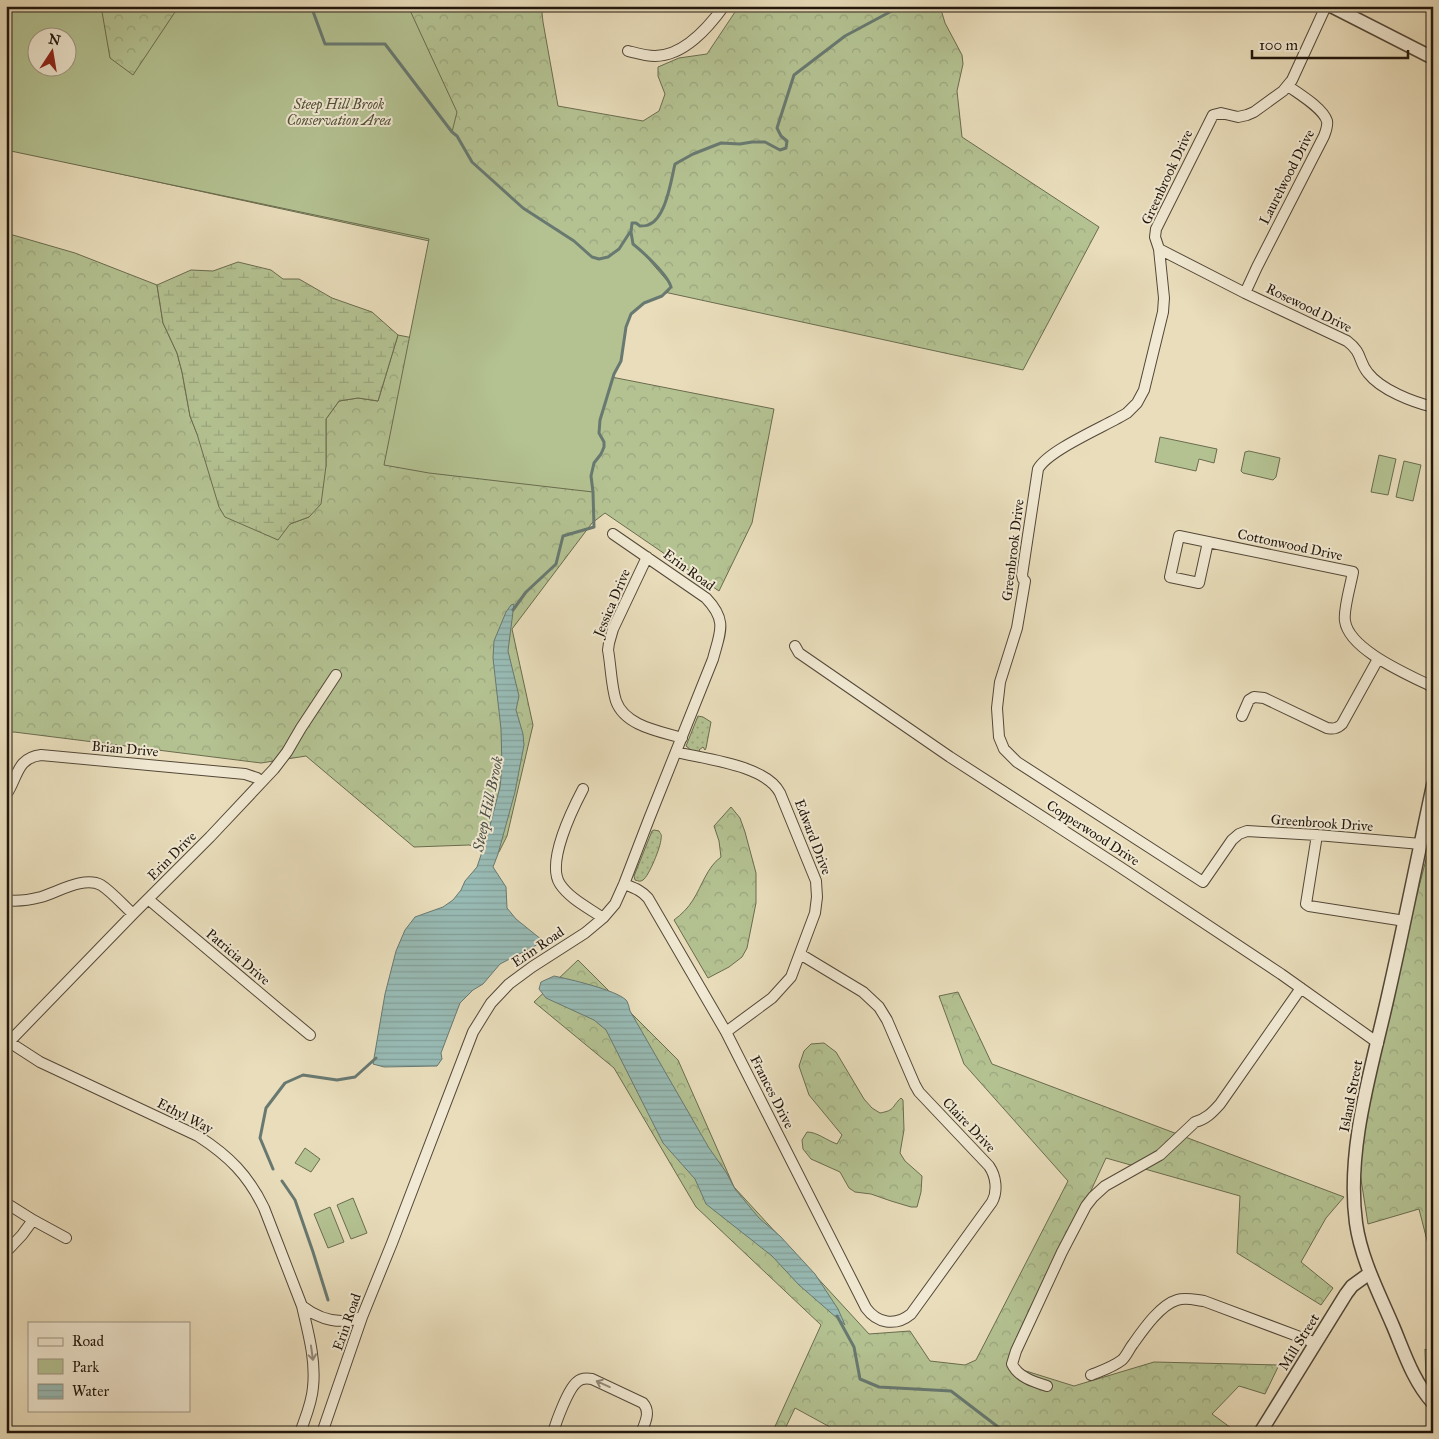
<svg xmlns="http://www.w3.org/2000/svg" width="1439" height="1439" font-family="'IM FELL Great Primer',serif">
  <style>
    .grass { fill: url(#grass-dots); stroke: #6a6c4f }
    .forest { fill: url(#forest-crowns); stroke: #6a6c4f; fill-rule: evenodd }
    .wetland { fill: url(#wetland-marsh); stroke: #6a6c4f }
    .park { fill: #b4c292; stroke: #6a6c4f; fill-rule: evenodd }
    .water { fill: url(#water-rules); stroke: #687971 }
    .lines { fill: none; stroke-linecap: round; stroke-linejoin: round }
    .stream { stroke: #687971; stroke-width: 3 }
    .minor-casing { stroke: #534838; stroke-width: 12 }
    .tertiary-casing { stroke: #534838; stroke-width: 15 }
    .minor { stroke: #f1e9d3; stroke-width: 10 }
    .tertiary { stroke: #f1e9d3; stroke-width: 12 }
    .oneway { stroke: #938a79 }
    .labels { text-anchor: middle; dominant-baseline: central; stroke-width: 4; stroke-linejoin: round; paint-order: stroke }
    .park-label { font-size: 14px; font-style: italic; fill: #54523b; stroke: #f1e9d3 }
    .street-label { font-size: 14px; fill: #21160c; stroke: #f1e9d3 }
    .water-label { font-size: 15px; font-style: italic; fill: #4b5047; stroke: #f1e9d3 }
  </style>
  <defs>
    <pattern id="grass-dots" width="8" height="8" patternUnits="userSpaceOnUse" patternTransform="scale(1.25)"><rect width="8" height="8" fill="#b4c292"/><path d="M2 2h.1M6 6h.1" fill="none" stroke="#9aa67d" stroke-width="1.8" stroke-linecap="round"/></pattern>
    <pattern id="forest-crowns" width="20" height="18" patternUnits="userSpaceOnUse" patternTransform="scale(1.25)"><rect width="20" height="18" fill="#b4c292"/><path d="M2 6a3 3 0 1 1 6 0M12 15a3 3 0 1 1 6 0" fill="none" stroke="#9aa67d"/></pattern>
    <pattern id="wetland-marsh" width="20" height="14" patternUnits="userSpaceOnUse" patternTransform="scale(1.25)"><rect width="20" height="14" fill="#b4c292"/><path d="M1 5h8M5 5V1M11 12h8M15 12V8" fill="none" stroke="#9aa67d"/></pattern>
    <pattern id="water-rules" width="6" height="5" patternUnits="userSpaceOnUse" patternTransform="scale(1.25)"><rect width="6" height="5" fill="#98bbb5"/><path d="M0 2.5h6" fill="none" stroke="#83a09a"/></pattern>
  </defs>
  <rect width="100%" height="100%" fill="#e9ddbb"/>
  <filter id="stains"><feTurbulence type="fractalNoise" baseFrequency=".004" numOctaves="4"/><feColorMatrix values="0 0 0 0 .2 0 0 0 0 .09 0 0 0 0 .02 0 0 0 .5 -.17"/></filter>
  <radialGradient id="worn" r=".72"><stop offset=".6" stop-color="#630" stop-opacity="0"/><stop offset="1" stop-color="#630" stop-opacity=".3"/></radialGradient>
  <path class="grass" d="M698,716l5,1 8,5 -5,26 -1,2 -2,-3 -4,3 2,3 -9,-2 -6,-5z
    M654,830l5,1c2,4 3,3 2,8 0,7 -12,37 -18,41 -3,2 -4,1 -8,0l-1,-4 18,-45z"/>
  <path class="forest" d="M6,6h538l-2,7 1,9 15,84 85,15 16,-10 6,-17 -7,-18v-9l21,-9 28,-4 32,-48h201l5,17 17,32 1,9 -6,27 5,46 137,90 -76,143 -1017,-221zM38,38h30v30h-30z
    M6,233l69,20 82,32 6,38 14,30 5,19 8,44 7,18 93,90 19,-7 17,-51v-47l13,-18 19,-3 20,3 20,-66 376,74 -22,114 -33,68 -114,-78 -13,10 -80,106 21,96 -26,111 -8,16 -30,-7 -55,2 -108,-91 -45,7 -247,-31 -8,1z
    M731,807l9,11 5,14 11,41v30l-9,45 -5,9 -13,10 -21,11 -34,-58c8,-6 14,-12 19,-20 9,-14 14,-33 28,-43l-2,-16 -5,-15z
    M1433,833v431l-14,-55 -51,15 -14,-89z
    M578,960l100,100 56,127 135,147 41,-3 20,30 35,4 11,-5 92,-179 -104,-117 -25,-68 19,-4 34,72 352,133 -18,21 -25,44 32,26 -12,17 -84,-52 3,-57 -134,-38 -96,208 64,20 80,-24 125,3 -14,29 -26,-8 -27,28 26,19h-397l-46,-25 -12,25h-11l49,-108 -125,-118 -82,-139 -80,-66z
    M824,1043l12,9 28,47 8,9 8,5c16,-3 11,-6 21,-15l2,2 1,30 -4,23 5,8 17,15 -1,16 -4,15h-6l-20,-6 -20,-7 -16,-2 -6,-4 -9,-16 -29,-13 -8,-10 -1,-9 5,-8c10,0 19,8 30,12l5,-9 -33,-40 -10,-29 5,-15 7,-7z
    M1425,1349l8,4v38l-7,-11z"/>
  <path class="wetland" d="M238,262l33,8 12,9h16l33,19 40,14 26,23 -20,66 -20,-3 -19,3 -13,18v47l-5,38 -12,13 -19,7 -12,16 -53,-23 -6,-10 -22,-73 -7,-18 -8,-44 -5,-19 -14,-30 -6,-38 34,-15 22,1z"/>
  <path class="park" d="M6,6h95l9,52 23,17 46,-69h229l49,106 -5,20 5,4 15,26 51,46 51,33 18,16 7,2 9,-2 11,-8 12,-17 2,12 10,9 27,31 1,3 -3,5 -6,4 -18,7 -13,11 -5,13 -5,34 -7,13 -14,46 -1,13 5,9v5l-3,7 -7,9 -3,13 2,16 -164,-19 -45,-8 45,-226 -423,-89zM38,38h30v30h-30z
    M1160,437l57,12 -3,14 -15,-4 -3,12 -41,-9z
    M1249,451l31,7 -4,19 -3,3 -30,-7 -2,-2 4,-19z
    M1379,455l17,4 -8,36 -17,-3z
    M1404,461l17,4 -8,36 -17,-4z
    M305,1148l15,11 -9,13 -16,-9z
    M353,1198l14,35 -16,6 -14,-34z
    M330,1207l14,35 -16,6 -14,-34z"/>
  <path class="water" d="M514,604l-6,47 11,45 -3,14 7,24 1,11 -9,47 -17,62 -5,13 13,20 1,21 9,11 26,21 -7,6 -35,18 -17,20 -10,6 -13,13 -19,50 1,6 -5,7 -53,1 -11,-3 12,-70 11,-43 9,-21 10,-13 28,-10 10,-7 8,-10 4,-9 12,-14 10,-30 13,-50 2,-20 -1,-38 -8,-71 1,-17 12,-29 5,-7z
    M554,976c15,3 62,14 72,24 2,2 3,7 4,11l79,137 17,24 9,17 24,29 21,18 35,38 23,35 7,16 -46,-40 -27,-29 -66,-52 -11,-25 -32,-36 -57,-113 -12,-10 -48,-22 -7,-9 2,-7z"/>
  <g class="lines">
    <path class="stream" d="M311,6l14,38h60l67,88 5,4 15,26 51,46 51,33 18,16 7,2 9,-2 11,-8 11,-17
      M513,610l13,-18 30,-28 7,-28 31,-9 -1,-35 -2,-16 3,-13 7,-9 3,-7v-5l-5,-9 1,-13 14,-46 7,-13 5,-34 5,-13 13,-11 18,-7 9,-9c-3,-12 -28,-35 -38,-43l-2,-12 1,-9h4l4,3c3,0 6,0 8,-1 18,-6 23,-45 27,-61l18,-10 28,-11 19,1 12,-2h13l15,8 6,-2 1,-7 -6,-5 -4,-8 17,-53 51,-39 56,-30
      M273,1169l-13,-31 6,-30 19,-25 18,-8 34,5 18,-3 21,-19
      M282,1181l13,19 18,52 15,48
      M837,1316l17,31 6,32 19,8 72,4 55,42"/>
    <g class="minor-casing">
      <path id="minor" d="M1326,6l-34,74 -9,11 -29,21 -7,3 -9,2 -17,-4 -8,2 -57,114 -1,8 4,12 5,49 -1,14 -19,78 -7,13 -10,10c-21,13 -79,37 -89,56l-16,106 1,4 2,2 -8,47 -17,54 -3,26 2,29 5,12 13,13 186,120 29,-42 7,-6 8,-3 70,4 104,9
        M628,51c8,2 18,5 27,5 29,0 53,-28 69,-50
        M1159,249l86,44 102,48c16,12 11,20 21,32 13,17 45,29 65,34
        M1245,293l12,-26 67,-131c2,-5 4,-10 3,-15 -4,-13 -28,-27 -39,-35
        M1208,542l-29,-6 -9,41 29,6 9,-41 145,30c-2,12 -10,38 -8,49 4,29 64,54 88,66
        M647,557l-34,72 -4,14 -1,7c3,16 3,35 8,51 9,25 43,30 66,37
        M795,646l4,7 151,104 170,110 161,107 97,69
        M1242,716l7,-16 5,-3 10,1 63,30c6,1 10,1 15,-4l36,-65
        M676,752c28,7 90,13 104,41l36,88 1,16 -2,16 -24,64 -19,21 -46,34
        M583,789c-11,21 -37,74 -23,95 10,15 29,24 43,34
        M6,795c12,-17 10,-37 35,-40l204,19 12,4 4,4
        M1317,835l-11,69 3,2 96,15
        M624,884c10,4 17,6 24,14l78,134 140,276c11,15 29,19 45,6l81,-112c6,-11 4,-26 -3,-36l-70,-74 -4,-7 -28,-65 -8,-13 -16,-15 -63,-38
        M148,899l133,112 29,24
        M6,900c12,2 23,0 35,-3 17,-5 43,-21 60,-12 11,7 22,20 32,29
        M6,1040l34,22 158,74c31,20 50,39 66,72l38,98c18,14 39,19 60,11
        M9,1042l124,-128 77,-77 64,-68 13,-17 14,-24 35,-53
        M6,1203l27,17 33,18
        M6,1252l16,-17 11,-15
        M1091,1375c10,-4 22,-8 31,-15 5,-5 7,-11 11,-16 10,-14 27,-39 44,-44 9,-3 18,0 27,1l112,42
        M1047,1386c-13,-4 -29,-9 -35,-22l4,-13 46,-99 24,-46 7,-9 12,-11 55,-31 35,-33c11,-3 17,-9 25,-18l81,-116
        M300,1433c5,-15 12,-30 13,-46 3,-27 -5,-55 -11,-81
        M322,1433l40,-116 30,-74 81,-211 18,-29 18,-19 23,-17 53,-34 18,-15 12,-14 9,-20 25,-65 64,-160c7,-27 15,-38 -7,-61l-93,-64
        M553,1433c3,-11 15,-44 24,-51 4,-4 9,-4 15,-3l51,24c8,9 2,20 -2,30"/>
    </g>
    <g class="tertiary-casing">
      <path id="tertiary" d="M1331,6l102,52
        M1433,785c-15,70 -29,141 -45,211 -16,72 -42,152 -32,227 5,36 23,70 37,103 11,26 20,55 40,77
        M1260,1433l86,-139 6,-8 18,-13"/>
    </g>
    <use href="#minor" class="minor"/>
    <use href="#tertiary" class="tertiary"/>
  </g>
  <defs><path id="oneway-shaft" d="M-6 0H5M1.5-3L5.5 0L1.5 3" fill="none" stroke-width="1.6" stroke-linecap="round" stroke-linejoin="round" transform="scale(1.25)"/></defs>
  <g class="oneway">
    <use href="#oneway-shaft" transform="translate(312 1353) rotate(82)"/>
    <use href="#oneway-shaft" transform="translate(603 1384) rotate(-156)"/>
  </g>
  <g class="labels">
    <g class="park-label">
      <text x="339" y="104">Steep Hill Brook<tspan x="339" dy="16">Conservation Area</tspan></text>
    </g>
    <g class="street-label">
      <text transform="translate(1167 177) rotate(-65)">Greenbrook Drive</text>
      <text transform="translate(1287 177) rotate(-63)">Laurelwood Drive</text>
      <text transform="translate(1309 308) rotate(26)">Rosewood Drive</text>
      <text transform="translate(1290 545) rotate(12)">Cottonwood Drive</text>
      <text transform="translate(1013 550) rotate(-83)">Greenbrook Drive</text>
      <text transform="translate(689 570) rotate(36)">Erin Road</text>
      <text transform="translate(612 603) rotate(-67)">Jessica Drive</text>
      <text transform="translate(125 749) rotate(5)">Brian Drive</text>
      <text transform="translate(1322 823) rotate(4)">Greenbrook Drive</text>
      <text transform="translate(1093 833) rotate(33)">Copperwood Drive</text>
      <text transform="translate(813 837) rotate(69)">Edward Drive</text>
      <text transform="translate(172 856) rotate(-45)">Erin Drive</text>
      <text transform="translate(538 947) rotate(-34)">Erin Road</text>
      <text transform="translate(238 957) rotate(40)">Patricia Drive</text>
      <text transform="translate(772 1092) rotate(63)">Frances Drive</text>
      <text transform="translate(1351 1096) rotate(-79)">Island Street</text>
      <text transform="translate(185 1116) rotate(27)">Ethyl Way</text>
      <text transform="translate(969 1125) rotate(46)">Claire Drive</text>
      <text transform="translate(347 1322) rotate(-71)">Erin Road</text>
      <text transform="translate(1299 1342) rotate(-58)">Mill Street</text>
    </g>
    <g class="water-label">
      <text transform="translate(488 804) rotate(-78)">Steep Hill Brook</text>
    </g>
  </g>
  <rect width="1439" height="1439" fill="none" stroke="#e9ddbb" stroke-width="25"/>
  <rect x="8" y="8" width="1424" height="1424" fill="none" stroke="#21160c" stroke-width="2.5"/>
  <rect x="12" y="12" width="1414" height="1414" fill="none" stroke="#21160c"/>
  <rect x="28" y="1322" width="162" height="90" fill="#f1e9d3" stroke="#9e9583"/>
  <rect x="38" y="1338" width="25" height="8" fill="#f1e9d3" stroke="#9e9583"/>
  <text x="72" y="1346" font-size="15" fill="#21160c">Road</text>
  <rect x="38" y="1359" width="25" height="15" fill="#b4c292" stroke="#9e9583"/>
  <text x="72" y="1372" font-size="15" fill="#21160c">Park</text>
  <rect x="38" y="1384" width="25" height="15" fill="url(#water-rules)" stroke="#9e9583"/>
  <text x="72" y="1396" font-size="15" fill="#21160c">Water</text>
  <g transform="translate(52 52) rotate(12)"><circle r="24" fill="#f1e9d3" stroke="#9e9583"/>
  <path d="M0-4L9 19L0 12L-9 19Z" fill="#8f2418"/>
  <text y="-8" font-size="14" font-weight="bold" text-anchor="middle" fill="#21160c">N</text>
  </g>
  <path d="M1252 50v8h156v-8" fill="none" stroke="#21160c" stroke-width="2.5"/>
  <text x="1259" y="50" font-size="15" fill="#21160c" stroke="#f1e9d3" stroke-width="4" paint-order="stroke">100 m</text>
  <rect width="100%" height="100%" filter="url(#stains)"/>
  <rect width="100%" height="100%" fill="url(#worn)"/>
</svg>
